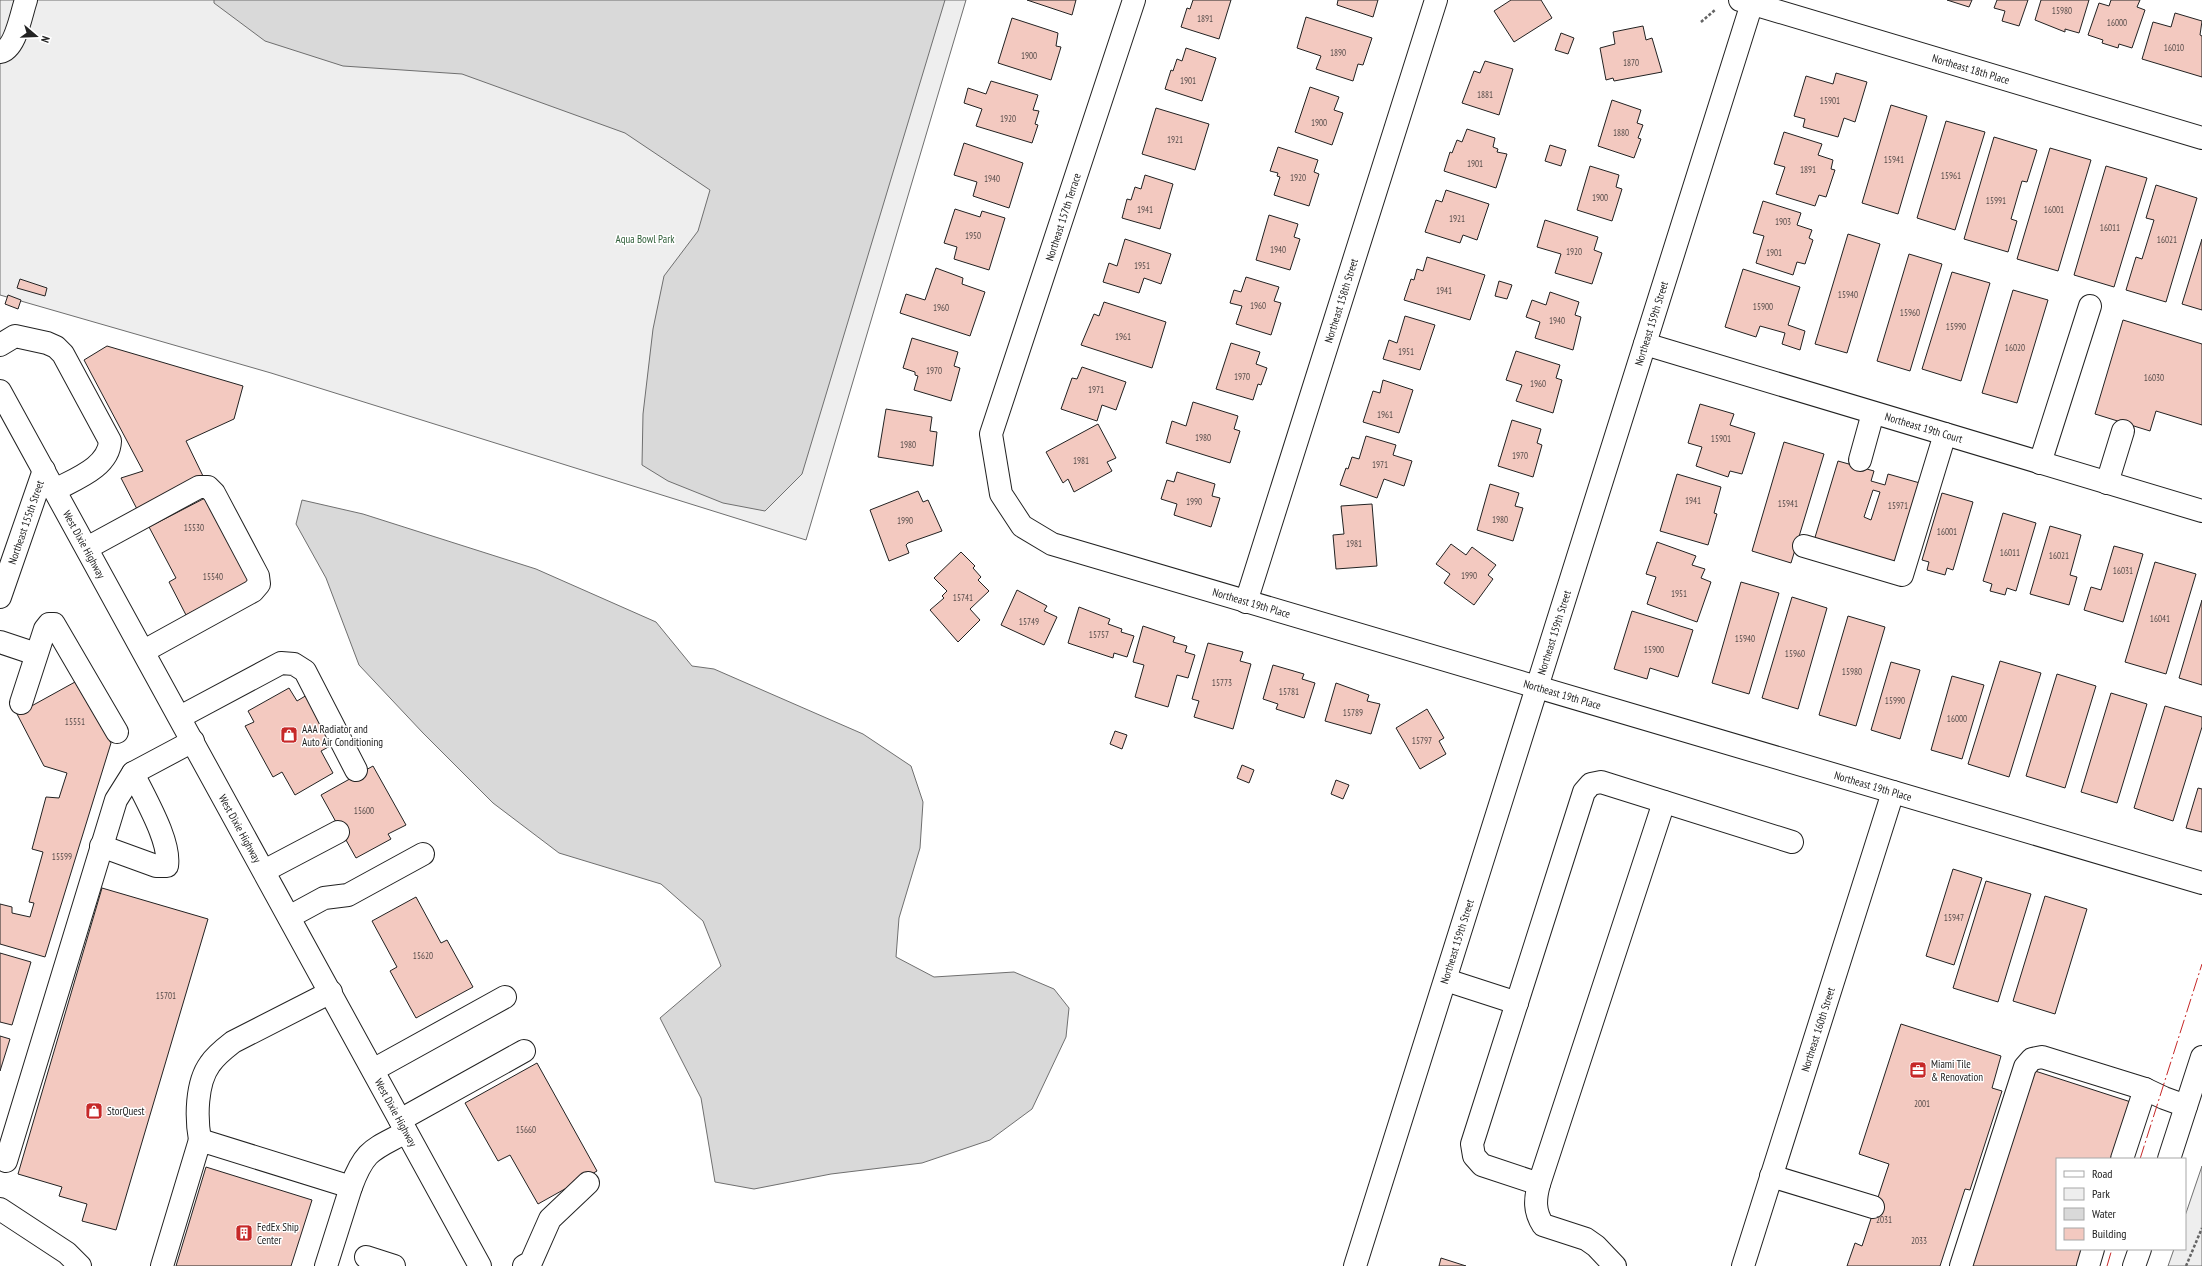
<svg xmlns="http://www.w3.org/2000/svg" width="2202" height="1266" font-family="'PT Sans Narrow',sans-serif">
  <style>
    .green { fill: #eee; stroke: #6f6f6f }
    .water { fill: #d9d9d9; stroke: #6f6f6f }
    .building { fill: #f3c9c0; stroke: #222; fill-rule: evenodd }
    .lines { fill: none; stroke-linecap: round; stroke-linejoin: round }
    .minor-casing { stroke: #222; stroke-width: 24 }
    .major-casing { stroke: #222; stroke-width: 24 }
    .path { stroke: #646464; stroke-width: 2.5; stroke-dasharray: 3 2; stroke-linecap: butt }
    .minor { stroke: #fff; stroke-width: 22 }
    .major { stroke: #fff; stroke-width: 22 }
    .power { stroke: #c62828; stroke-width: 1; stroke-dasharray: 14 3 2 3; stroke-linecap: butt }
    .labels { text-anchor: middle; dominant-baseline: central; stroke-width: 3; stroke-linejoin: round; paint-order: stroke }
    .number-label { font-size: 9px; fill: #564c4a }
    .street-label { font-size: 11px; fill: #222; stroke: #fff }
    .park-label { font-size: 11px; fill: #2f5e38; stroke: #fff }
    .poi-label { font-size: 11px; fill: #222; stroke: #fff; text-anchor: start }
  </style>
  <rect width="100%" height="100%" fill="#fff"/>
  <path class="green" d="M0,0h966l-160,540 -535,-167 -271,-78z
    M2202,1166v100h-34l6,-17h11v-33z"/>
  <path class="water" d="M214,0h731l-143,474 -37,37 -42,-8 -55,-22 -26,-16 1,-51 10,-85 11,-53 34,-45 12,-41 -85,-57 -163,-59 -119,-8 -78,-25 -51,-38z
    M302,500l61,14 173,55 120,53 36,44 22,3 149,65 48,32 12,36 -3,46 -21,70 -3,39 38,20 80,-5 40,17 15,19 -3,29 -34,72 -42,31 -68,23 -91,11 -77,15 -39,-7 -14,-84 -41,-80 61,-52 -18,-45 -42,-37 -102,-31 -66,-50 -70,-70 -64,-68 -33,-87 -30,-54z"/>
  <path class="building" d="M1027,0h49l-4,15z
    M1193,0h38l-12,39 -38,-12 6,-19 3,1z
    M1338,0h40l-5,17 -36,-12z
    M1511,0h30l11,18 -38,24 -20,-31z
    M1947,0h25l-3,7z
    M1997,0h31l-9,26 -17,-5 3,-10 -11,-3z
    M2041,0h48l-10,33 -14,-4v3l-30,-12z
    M2111,0h29l-3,7 8,3 -13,38 -13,-4 -1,4 -16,-5 1,-3 -15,-5 11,-32 10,3z
    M2175,13l27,8 -2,14 2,1v41l-60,-18 11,-37 18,5z
    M1306,17l66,21 -9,27 -5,-1 -5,17 -37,-12 5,-13 -24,-8z
    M1012,18l46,15 -2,13 5,1 -10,33 -53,-17z
    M1643,26l3,14 6,-2 10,34 -48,9 -1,-3 -7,2 -6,-32 15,-4 -2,-12z
    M1561,33l13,5 -6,16 -13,-4z
    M1186,48l30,10 -14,43 -37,-12 6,-19 2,1 4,-12 5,2z
    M1485,61l28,8 -14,46 -37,-12 12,-32 6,2z
    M1836,73l31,9 -12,40 -11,-4 -6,19 -35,-10 2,-8 -11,-3 12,-40 27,8z
    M991,81l47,14 -5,15 6,1 -4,13 3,1 -6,18 -56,-17 6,-17 -18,-6 4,-15 18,6z
    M1310,87l29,10 -5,13 9,3 -11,32 -37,-13z
    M1612,100l29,10 -4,13 6,2 -5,13 3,1 -7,19 -36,-12z
    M1891,105l36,11 -29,98 -36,-11z
    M1156,108l53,16 -14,46 -53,-16z
    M1946,121l39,11 -30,98 -38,-12z
    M1467,129l28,9 -2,9 5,2 -1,3 10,2 -11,34 -52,-17 6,-19 2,1 5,-13 5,2z
    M1784,132l38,12 -4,11 15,5 -2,9 4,1 -9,27 -7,-2 -4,11 -39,-12 9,-27 -11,-3z
    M1994,137l43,13 -10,32 -5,-1 -11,38 6,2 -9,31 -44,-13z
    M964,143l59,20 -14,45 -36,-12 4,-14 -23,-7z
    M1550,145l16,5 -5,16 -16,-5z
    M1278,147l40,13 -4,12 5,2 -10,32 -35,-11 6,-18 -3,-1 1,-3 -8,-2z
    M2050,148l41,12 -33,111 -41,-12z
    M1590,166l29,9 -3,12 6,2 -10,32 -35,-11z
    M2106,166l41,12 -33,109 -40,-12z
    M1145,175l28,9 -13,45 -38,-11 5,-19 4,1 4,-13 6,2z
    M2156,185l41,13 -31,104 -40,-12 10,-33 6,2 12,-39 -8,-2z
    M1446,190l43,14 -12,36 -14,-5 -3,8 -35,-11 11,-32 6,2z
    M1763,201l38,12 -4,12 15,5 -3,8 4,2 -8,24 -8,-2 -4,13 -37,-12 8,-27 -11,-3z
    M955,209l25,8 2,-6 23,7 -16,52 -35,-11 3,-12 -13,-4z
    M1269,215l29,9 -4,13 6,2 -10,31 -34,-10z
    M1545,220l53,17 -4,13 8,3 -10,31 -37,-11 6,-19 -24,-7z
    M1848,234l32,10 -33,109 -32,-9z
    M1125,239l46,15 -10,30 -17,-6 -5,15 -36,-11 6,-19 8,3z
    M2202,239v71l-20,-6z
    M1909,254l33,10 -32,107 -33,-10z
    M1427,257l58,18 -15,45 -66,-20 7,-21 3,1 3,-11 6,2z
    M936,268l27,10 -1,6 23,8 -15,44 -70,-23 6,-19 19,6z
    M1743,269l57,18 -12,38 17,6 -5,19 -18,-6 3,-11 -25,-7 -4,11 -31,-10z
    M1952,272l38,11 -29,98 -39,-12z
    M1246,277l33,10 -5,14 7,2 -10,32 -35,-11 6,-18 -12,-3 4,-13 7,2z
    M20,279l27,9 -2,8 -28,-8z
    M1499,281l13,4 -5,14 -12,-3z
    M2013,290l35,10 -31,103 -35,-10z
    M1550,292l29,10 -4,13 6,2 -8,33 -38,-12 5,-16 -14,-5 6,-17 14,5z
    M8,295l13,5 -3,9 -13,-5z
    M1104,302l62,20 -14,46 -71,-23 13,-31 5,2z
    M1405,316l30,9 -15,45 -37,-11 6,-19 8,3z
    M2123,320l79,24v81l-46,-14 -6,20 -55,-17z
    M912,338l46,14 -4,14 6,2 -9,33 -37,-11 4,-14 -3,-1v-3l-12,-4z
    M1231,343l29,9 -4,12 11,4 -6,17 -3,-1 -5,16 -37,-11z
    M107,346l136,40 -9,33 -48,22 17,35 -65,35 -17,-33 22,-7 -59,-111z
    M1516,351l44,14 -4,13 6,2 -9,33 -37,-12 6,-16 -16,-5z
    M1082,367l44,15 -10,28 -14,-5 -5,16 -36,-12 11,-31 5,1z
    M1383,380l30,10 -14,43 -36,-11 10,-31 7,2z
    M1193,402l45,14 -4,13 6,2 -10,32 -64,-20 6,-22 14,5z
    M1700,404l34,10 -4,11 25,8 -13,41 -12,-3 -2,6 -32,-11 6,-19 -14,-4z
    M886,409l46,8 -2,14 7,1 -4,34 -55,-9z
    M1512,420l29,9 -4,14 5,2 -9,32 -35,-11z
    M1098,424l18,34 -9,4 5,9 -38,21 -6,-13 -5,4 -17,-31z
    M1366,436l30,9 -3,10 19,6 -8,25 -20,-7 -7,19 -37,-13 6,-17 2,1 4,-12 7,2z
    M1784,442l40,12 -33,109 -39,-12z
    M1838,461l36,10 -3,10 14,4 3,-11 39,11 -26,85 -88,-26zM1873,490l7,2 -9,28 -7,-3z
    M1177,472l38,12 -3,12 8,2 -9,29 -37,-12 3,-11 -16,-5 6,-19 7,2z
    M1677,474l44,13 -7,26 3,1 -9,31 -48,-14z
    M1490,484l29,9 -4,13 8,2 -10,33 -36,-11z
    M918,491l5,11 5,-2 14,31 -34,12 -2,2 3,8 -20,8 -19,-51z
    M1942,493l31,9 -20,68 -6,-2 -2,7 -18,-5 2,-8 -7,-2z
    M207,497l44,85 -65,33 -17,-33 7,-4 -27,-51z
    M1372,504l5,62 -41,3 -3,-34 11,-1 -3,-28z
    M2003,513l33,10 -20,68 -9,-3 -2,7 -15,-4 2,-7 -9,-3z
    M2050,526l31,9 -11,40 7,2 -8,28 -39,-11z
    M1657,542l39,14 -4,9 13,4 -4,9 10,4 -14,40 -50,-18 9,-27 -10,-3z
    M1451,544l15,11 6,-8 24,18 -8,10 5,4 -19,26 -30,-22 6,-9 -14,-10z
    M2114,546l29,8 -20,68 -39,-12 7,-23 10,3z
    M961,552l14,14 -2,2 8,9 -3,3 11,11 -19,18 10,11 -22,22 -28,-32 14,-12 -2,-2 5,-5 -13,-13z
    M2155,562l41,12 -30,100 -41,-12z
    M1741,582l38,11 -30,101 -37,-11z
    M1017,590l30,16 -3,5 13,6 -13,28 -43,-20z
    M1792,597l35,11 -29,101 -36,-11z
    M2202,600v85l-23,-7z
    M1079,607l31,12 -2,5 14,5 -1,3 13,4 -7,21 -13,-4 -1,5 -45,-15z
    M1632,611l61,19 -15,47 -28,-9 -3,11 -33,-10z
    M1848,616l37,11 -29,99 -37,-11z
    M1143,626l32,11 -2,5 14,4 -2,6 10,3 -7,23 -11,-3 -9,32 -33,-10 9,-32 -11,-3z
    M1208,643l35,9 -3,9 11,3 -18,65 -39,-12 5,-16 -7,-2z
    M2000,661l41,12 -32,104 -41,-13z
    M1891,662l29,8 -20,69 -29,-9z
    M1273,665l31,9 -2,5 13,4 -11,35 -28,-9 2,-5 -15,-5z
    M2057,674l39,12 -31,102 -39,-12z
    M1952,676l32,9 -22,74 -31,-9z
    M75,682l36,61 -66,214 -45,-13v-40l12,3v6l18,4 4,-14 -5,-1 14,-50 -11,-3 14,-52 13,1 8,-25 -23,-7 -27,-52z
    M1336,683l33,12 -2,6 13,3 -9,30 -46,-13z
    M289,688l8,13 10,-6 27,49 -13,7 12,22 -38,22 -13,-23 -9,5 -28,-51 9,-4 -6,-11z
    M2111,693l36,11 -30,99 -36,-11z
    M2165,706l37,11v10l-29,94 -39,-13z
    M1427,709l17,29 -5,3 7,13 -26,15 -24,-41z
    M1115,731l12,4 -5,14 -12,-5z
    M1242,765l12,5 -5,13 -12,-5z
    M373,766l33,59 -18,9 3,5 -35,19 -35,-63z
    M1336,780l13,5 -6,14 -12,-5z
    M2198,788l4,1v43l-16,-4z
    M1953,869l29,9 -28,87 -28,-9z
    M1986,881l45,13 -33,108 -45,-14z
    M102,888l106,31 -92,311 -34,-9 5,-17 -28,-8 3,-9 -44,-13z
    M2045,896l42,13 -32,105 -42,-13z
    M416,897l25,46 6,-3 26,47 -57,31 -26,-47 7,-4 -25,-46z
    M0,953l31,9 -19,63 -12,-3z
    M1901,1024l100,32 -9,32 10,3 -32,99 -5,-1 -25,77h-93l8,-23 7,3 27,-82 -30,-10z
    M0,1036l10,3 -10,32z
    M537,1063l60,108 -59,33 -28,-49 -12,6 -33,-58z
    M2032,1070l102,33 -17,56h-60v90h31l-6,17h-113z
    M206,1167l106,33 -21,66h-115z
    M1441,1258l25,8h-27z"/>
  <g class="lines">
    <g class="minor-casing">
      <g id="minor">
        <path id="s1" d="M1134,0l-143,434 10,60 21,32 30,18 1150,339"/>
        <path id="s2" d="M1740,0l462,138"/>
        <path d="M0,52c16,-3 21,-38 26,-52"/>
        <path id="s3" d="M1645,344l557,167"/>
        <path d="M0,345l15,-9 32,7 9,4 7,7 47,87c-1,26 -35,38 -55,49"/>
        <path d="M1860,460l13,-47"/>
        <path d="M2040,463l50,-157"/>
        <path d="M2107,483l16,-52"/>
        <path d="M1804,546l98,29 43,-141"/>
        <path d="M87,548l112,-61h9l6,6 44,83 1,8 -6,7 -109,60"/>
        <path id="s4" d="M0,597l44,-127"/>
        <path id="s5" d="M1246,602l190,-602"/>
        <path d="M0,642l36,12"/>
        <path d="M21,703l24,-74 4,-5h5l63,108"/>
        <path d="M180,717l101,-54 13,1 11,7 51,99"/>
        <path d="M101,846l55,20h11c4,-25 -23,-69 -34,-93"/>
        <path d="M264,871l74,-39"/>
        <path d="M289,917l35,-19 24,-3 75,-41"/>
        <path d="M1446,980l71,23"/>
        <path d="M373,1070l132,-73"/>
        <path d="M400,1120l124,-69"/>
        <path d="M200,1140c-4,-22 -4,-57 10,-76 6,-9 14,-15 23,-22l98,-50"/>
        <path d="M2122,1159l23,-70"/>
        <path d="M2169,1159l33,-102"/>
        <path d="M6,1161l110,-361 17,-27 60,-32"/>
        <path d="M1771,1176l102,31"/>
        <path d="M1539,1184l-57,-19 -8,-9 -2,-12 112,-352 7,-8 10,-2 191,60"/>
        <path d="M351,1187c14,-38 22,-37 55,-55"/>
        <path d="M0,1209l67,44 13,13"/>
        <path d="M366,1257l28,9"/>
        <path d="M162,1266l38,-126 151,47 -25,79"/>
        <path d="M524,1266l7,-4 19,-43 38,-36"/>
        <path id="s6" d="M1355,1266l398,-1266"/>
        <path d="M1615,1266l-19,-20 -10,-7 -43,-14c-9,-14 -8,-26 -4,-41l125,-382"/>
        <path id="s7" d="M1743,1266l150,-474"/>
        <path d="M1961,1266l64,-199 7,-8 10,-2 103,32 19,9 22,8"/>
        <path d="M2088,1266l5,-17"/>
        <path d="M2134,1266l6,-17"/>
      </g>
    </g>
    <g class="major-casing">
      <g id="major">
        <path id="s8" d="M0,391l480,875"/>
      </g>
    </g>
    <path class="path" d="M1701,22l14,-12
      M2186,1266l16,-38"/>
    <use href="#minor" class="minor"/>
    <use href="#major" class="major"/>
    <path class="power" d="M2140,1159l62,-195
      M2107,1266l5,-17"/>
  </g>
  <defs>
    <g id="shop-square" transform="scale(0.9)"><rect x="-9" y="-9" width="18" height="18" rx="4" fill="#c62828" stroke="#fff"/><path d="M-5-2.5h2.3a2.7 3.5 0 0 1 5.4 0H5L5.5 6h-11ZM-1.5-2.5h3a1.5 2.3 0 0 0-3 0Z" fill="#fff"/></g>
    <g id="office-square" transform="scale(0.9)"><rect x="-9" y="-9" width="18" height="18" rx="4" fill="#c62828" stroke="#fff"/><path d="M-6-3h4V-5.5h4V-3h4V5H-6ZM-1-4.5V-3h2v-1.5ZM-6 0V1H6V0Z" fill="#fff"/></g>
    <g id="building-square" transform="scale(0.9)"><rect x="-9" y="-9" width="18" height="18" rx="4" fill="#c62828" stroke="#fff"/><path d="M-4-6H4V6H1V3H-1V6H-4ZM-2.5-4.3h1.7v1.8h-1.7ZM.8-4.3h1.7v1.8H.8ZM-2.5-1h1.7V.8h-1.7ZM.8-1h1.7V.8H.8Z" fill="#fff"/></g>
  </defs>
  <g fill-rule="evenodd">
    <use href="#shop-square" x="289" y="735"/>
    <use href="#office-square" x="1918" y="1070"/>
    <use href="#shop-square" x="94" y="1111"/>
    <use href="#building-square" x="244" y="1233"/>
  </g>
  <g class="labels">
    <g class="number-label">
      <text x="2062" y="10">15980</text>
      <text x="1205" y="18">1891</text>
      <text x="2117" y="22">16000</text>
      <text x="2174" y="47">16010</text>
      <text x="1338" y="52">1890</text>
      <text x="1029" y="55">1900</text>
      <text x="1631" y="62">1870</text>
      <text x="1188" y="80">1901</text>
      <text x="1485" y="94">1881</text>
      <text x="1830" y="100">15901</text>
      <text x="1008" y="118">1920</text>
      <text x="1319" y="122">1900</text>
      <text x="1621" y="132">1880</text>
      <text x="1175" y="139">1921</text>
      <text x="1894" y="159">15941</text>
      <text x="1475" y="163">1901</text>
      <text x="1808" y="169">1891</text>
      <text x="1951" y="175">15961</text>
      <text x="1298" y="177">1920</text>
      <text x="992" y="178">1940</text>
      <text x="1600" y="197">1900</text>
      <text x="1996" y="200">15991</text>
      <text x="1145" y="209">1941</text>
      <text x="2054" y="209">16001</text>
      <text x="1457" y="218">1921</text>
      <text x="1783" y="221">1903</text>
      <text x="2110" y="227">16011</text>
      <text x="973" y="235">1950</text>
      <text x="2167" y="239">16021</text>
      <text x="1278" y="249">1940</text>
      <text x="1574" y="251">1920</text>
      <text x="1774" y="252">1901</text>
      <text x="1142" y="265">1951</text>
      <text x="1444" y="290">1941</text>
      <text x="1848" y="294">15940</text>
      <text x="1258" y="305">1960</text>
      <text x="1763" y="306">15900</text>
      <text x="941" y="307">1960</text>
      <text x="1910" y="312">15960</text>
      <text x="1557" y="320">1940</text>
      <text x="1956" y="326">15990</text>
      <text x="1123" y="336">1961</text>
      <text x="2015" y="347">16020</text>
      <text x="1406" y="351">1951</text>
      <text x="934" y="370">1970</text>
      <text x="1242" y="376">1970</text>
      <text x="2154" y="377">16030</text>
      <text x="1538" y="383">1960</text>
      <text x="1096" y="389">1971</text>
      <text x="1385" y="414">1961</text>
      <text x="1203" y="437">1980</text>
      <text x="1721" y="438">15901</text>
      <text x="908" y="444">1980</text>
      <text x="1520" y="455">1970</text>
      <text x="1081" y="460">1981</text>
      <text x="1380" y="464">1971</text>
      <text x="1693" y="500">1941</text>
      <text x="1194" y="501">1990</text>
      <text x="1788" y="503">15941</text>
      <text x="1898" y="505">15971</text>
      <text x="1500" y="519">1980</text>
      <text x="905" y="520">1990</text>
      <text x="194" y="527">15530</text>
      <text x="1947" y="531">16001</text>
      <text x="1354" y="543">1981</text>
      <text x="2010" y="552">16011</text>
      <text x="2059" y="555">16021</text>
      <text x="2123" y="570">16031</text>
      <text x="1469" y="575">1990</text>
      <text x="213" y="576">15540</text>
      <text x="1679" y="593">1951</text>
      <text x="963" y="597">15741</text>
      <text x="2160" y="618">16041</text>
      <text x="1029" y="621">15749</text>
      <text x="1099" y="634">15757</text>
      <text x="1745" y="638">15940</text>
      <text x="1654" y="649">15900</text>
      <text x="1795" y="653">15960</text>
      <text x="1852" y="671">15980</text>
      <text x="1222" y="682">15773</text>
      <text x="1289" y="691">15781</text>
      <text x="1895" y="700">15990</text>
      <text x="1353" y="712">15789</text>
      <text x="1957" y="718">16000</text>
      <text x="75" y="721">15551</text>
      <text x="1422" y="740">15797</text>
      <text x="364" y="810">15600</text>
      <text x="62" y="856">15599</text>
      <text x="1954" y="917">15947</text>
      <text x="423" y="955">15620</text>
      <text x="166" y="995">15701</text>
      <text x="1922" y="1103">2001</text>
      <text x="526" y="1129">15660</text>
      <text x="1884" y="1219">2031</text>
      <text x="1919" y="1240">2033</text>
    </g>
    <g class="street-label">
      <text stroke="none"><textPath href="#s2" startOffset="241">Northeast 18th Place</textPath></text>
      <text transform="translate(1063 217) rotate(-72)">Northeast 157th Terrace</text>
      <text stroke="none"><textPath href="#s5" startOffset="316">Northeast 158th Street</textPath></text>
      <text stroke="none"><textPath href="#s6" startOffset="988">Northeast 159th Street</textPath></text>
      <text stroke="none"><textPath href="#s3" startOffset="291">Northeast 19th Court</textPath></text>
      <text stroke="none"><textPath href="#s4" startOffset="79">Northeast 155th Street</textPath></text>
      <text stroke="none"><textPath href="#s8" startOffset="175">West Dixie Highway</textPath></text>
      <text stroke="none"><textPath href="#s1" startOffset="799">Northeast 19th Place</textPath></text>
      <text stroke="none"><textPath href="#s6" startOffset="664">Northeast 159th Street</textPath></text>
      <text stroke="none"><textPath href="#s1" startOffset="1123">Northeast 19th Place</textPath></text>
      <text stroke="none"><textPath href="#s1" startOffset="1447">Northeast 19th Place</textPath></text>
      <text stroke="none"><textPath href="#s8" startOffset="499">West Dixie Highway</textPath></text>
      <text stroke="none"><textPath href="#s6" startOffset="340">Northeast 159th Street</textPath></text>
      <text stroke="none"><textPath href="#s7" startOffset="248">Northeast 160th Street</textPath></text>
      <text stroke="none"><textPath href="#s8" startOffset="823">West Dixie Highway</textPath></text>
    </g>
    <g class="park-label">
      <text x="645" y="239">Aqua Bowl Park</text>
    </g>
    <g class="poi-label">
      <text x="302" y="729">AAA Radiator and<tspan x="302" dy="13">Auto Air Conditioning</tspan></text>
      <text x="1931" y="1064">Miami Tile<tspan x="1931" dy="13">&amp; Renovation</tspan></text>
      <text x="107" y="1111">StorQuest</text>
      <text x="257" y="1227">FedEx Ship<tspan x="257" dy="13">Center</tspan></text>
    </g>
  </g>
  <rect x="2056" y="1158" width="130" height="92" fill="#ffffff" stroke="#a7a7a7"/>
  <rect x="2064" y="1171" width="20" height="6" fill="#ffffff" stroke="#a7a7a7"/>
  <text x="2092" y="1178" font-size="12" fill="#222222">Road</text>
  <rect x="2064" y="1188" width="20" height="12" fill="#eeeeee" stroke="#a7a7a7"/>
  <text x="2092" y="1198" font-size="12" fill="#222222">Park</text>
  <rect x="2064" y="1208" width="20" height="12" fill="#d9d9d9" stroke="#a7a7a7"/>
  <text x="2092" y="1218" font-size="12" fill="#222222">Water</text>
  <rect x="2064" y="1228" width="20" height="12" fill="#f3c9c0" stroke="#a7a7a7"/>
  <text x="2092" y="1238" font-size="12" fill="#222222">Building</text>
  <g transform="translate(36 36) rotate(109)" stroke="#ffffff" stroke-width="3" paint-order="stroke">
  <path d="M0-3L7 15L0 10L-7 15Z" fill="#222222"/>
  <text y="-6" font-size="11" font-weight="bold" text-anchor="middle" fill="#222222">N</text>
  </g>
</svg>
